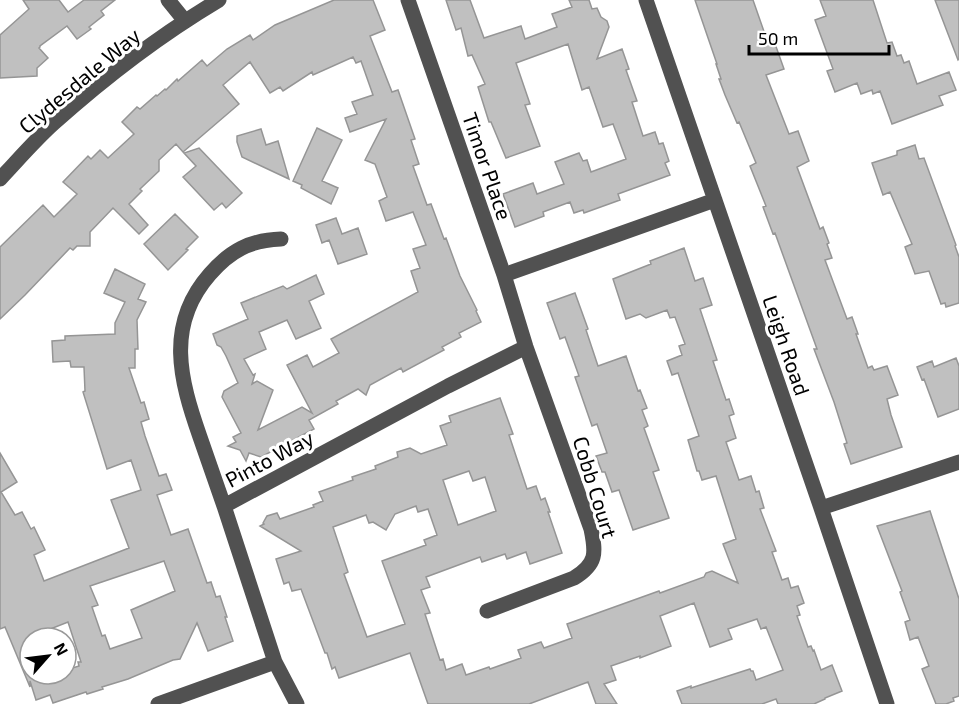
<svg xmlns="http://www.w3.org/2000/svg" width="959" height="704" font-family="'Exo 2',sans-serif">
  <style>
    .building { fill: #c0c0c0; stroke: #959595; stroke-width: 1.5; fill-rule: evenodd }
    .lines { fill: none; stroke-linecap: round; stroke-linejoin: round }
    .minor { stroke: #515151; stroke-width: 15 }
    .labels { text-anchor: middle; dominant-baseline: central; stroke-width: 6; stroke-linejoin: round; paint-order: stroke }
    .street-label { font-size: 21px; fill: #000; stroke: #fff }
  </style>
  <rect width="100%" height="100%" fill="#fff"/>
  <path class="building" d="M23,0h36l9,12 16,-12h31l-14,11 3,4 -15,12 2,2 -14,10 -10,-13 -27,20v1l-1,1 9,10 -11,10v8l-37,2v-43l29,-26z
    M334,0h39l12,30 -15,6 22,56 6,-2 17,49 -4,1 8,24 -6,2 14,39 4,-1 13,35 2,-1 14,38 17,34 -1,1 5,11 -22,11 2,4 -19,10 2,3 -41,22 -2,-4 -31,17 -4,10 -8,-6 -22,12 2,3 -29,16 5,9 -53,28 -12,-4 -3,8 -6,-11 -12,-4 8,-4 -3,-5 8,-4 -19,-36 2,-6 14,-8 -12,-27 -5,-9 -4,-2 -4,-11 35,-15 -7,-16 42,-17 4,3 29,-14 8,19 -15,7 12,27 -25,11 -9,-19 -28,12 7,17 -22,10 9,16 2,-1 -3,10 5,-3 16,9 -15,40 44,-23 10,6 -25,-48 20,-10 6,12 26,-14 -8,-14 87,-47 -7,-21 9,-3 -7,-19 13,-4 -13,-33 -27,9 -7,-20 8,-4 -12,-33 -10,-4 21,-41 -36,13 -5,-14 12,-4 -5,-12 21,-7 -12,-34 -5,2 -3,-6 -40,18 -1,-3 -29,19 -3,-4 -10,6 -20,-31 -27,23 16,19 -56,48 -7,-8 -17,16v11l-19,18 2,2 -13,13 19,21 -9,9 -26,-26 -23,24v14h-13l-4,4 -3,-2 -45,47 -25,24v-72l43,-42 11,12 23,-23 -14,-12 25,-26 3,3 9,-9 8,8 26,-24 -12,-12 15,-15 3,2 16,-14 1,1 8,-7 1,1 11,-11 1,2 24,-21 5,6 20,-17 23,-14 3,5 22,-15z
    M446,0h24l14,38 37,-12 4,13 32,-12 -5,-13 20,-7 -3,-7h20l3,9 5,-1 4,9 6,4 2,6 -12,32 25,-10 7,20 -3,1 11,31 -5,1 11,34 12,-4 4,12 4,-1 6,18 -4,2 5,12 -52,19 2,6 -36,13 -1,-3 -9,3 -4,-11 -27,10 1,4 -29,11 -12,-33 30,-11 4,11 27,-10 -9,-22 24,-9 4,8 4,-1 4,12 35,-13 -13,-35 -10,3 -14,-40 -7,3 -14,-46 -52,19 14,41 -5,1 15,41 -34,12 -15,-36h-2l-11,-35 7,-3 -13,-29 -4,1 -7,-28 -5,2z
    M695,0h58l15,43 6,-2 10,28 -18,6 23,59 9,-3 11,30 -12,6 23,62 3,-2 6,16 -2,1 5,14 -7,2 22,59 5,-2 6,17h-2l12,34 4,-2 2,4 13,-4 11,29 -11,4 4,16 11,32 -51,17 -7,-20 3,-1 -13,-41 -20,-53h3l-42,-116 -2,1 -10,-27 3,-1 -16,-40 6,-3 -17,-41 -2,1 -12,-28 -6,-16h2l-5,-15h1z
    M820,0h53l14,43 5,-1 5,14 4,-1 3,8 5,-2 8,23 32,-12 7,18 -17,6 4,9 -51,19 -12,-33 -7,3 -1,-4 -11,4 -4,-11 -22,9 -8,-21 6,-2 -18,-49 11,-4z
    M935,0h24v59l-1,1z
    M317,128l25,12 -20,41 16,7 -7,16 -30,-16 1,-3 -9,-4z
    M261,129l5,16 12,-4 11,38 -47,-22 -5,-15v-6z
    M915,145l4,14 5,-1 32,87 -1,1 4,11v46l-13,4 -1,-4 -4,1 -12,-33 -14,3 -10,-27 7,-3 -22,-52 -7,3 -11,-32 25,-8v-4z
    M199,148l43,45 -16,15 -4,-5 -8,7 -31,-33 13,-11 -12,-13z
    M175,214l23,23 -12,12 2,1 -20,20 -24,-26z
    M336,218l6,16 16,-6 9,26 -29,10 -9,-24 -7,3 -6,-18z
    M684,248l11,33 8,-3 9,27 -12,4 17,51 -4,1 13,39 3,-1 5,15 -5,2 7,22 -10,4 13,38 12,-4 5,16 3,-1 5,17 -4,1 16,42 -4,1 10,28 6,-2 3,10 7,-2 6,17 -7,3 3,9 -3,1 11,31 3,-1 2,5 1,-1 7,20 11,-5 10,26 -17,7v1l-11,5h-36l-2,-5 -14,5h-80l-5,-13 14,-5v2l59,-19 1,2h2l3,9 27,-10 -17,-43 -5,2 -4,-10 -29,10 4,10 -22,8 -16,-44 -34,13 11,30 -31,12v-2l-29,10 5,14 -12,4 13,20h-21l-8,-22 -59,22h-101l-18,-51 -71,25 -4,-11 -3,2 -5,-16h-2l-24,-64 -9,2 -3,-9 -5,2 -8,-25 25,-8 -41,-25 4,-2 -1,-1 4,-7 10,-3 3,6 34,-12 -1,-2 10,-4 -4,-9 34,-12 -1,-3 24,-8 -1,-3 23,-9 -1,-5 13,-4 11,6 26,-9 -7,-19 11,-4 -2,-6 51,-18 13,36 -4,1 18,54 9,-3 5,14 4,-2 5,14h-2l14,41 -32,11 -4,-12 -19,7 -2,-5 -23,8 -2,-5 -54,20 4,10 -9,3 9,23 -5,1 15,46 3,-1 3,11 16,-6 4,11 23,-8 1,2 31,-11 -3,-8 23,-8 3,6 28,-10 -5,-14 92,-33 1,2 44,-16 2,-4 6,-2 26,12 -15,-39 13,-5 -20,-63 -14,4 -3,-9h-2l-9,-31 11,-4 -21,-63 -6,2 -5,-14 15,-6 -3,-9 6,-2 -10,-27 -5,1 -3,-8 -21,8 -6,-4 -14,5 -13,-40 38,-15 -1,-3zM469,471l4,10 12,-4 11,34 -38,14 -15,-45zM416,506l2,6 10,-3 9,26 -13,5 2,5 -44,16 23,63 -38,13 -23,-63 4,-2 -15,-45 33,-12 3,8 4,-1 13,8 9,-16z
    M115,269l30,15 -7,15 8,3 -9,18 1,29h-3v19h-6l12,35 3,-1 5,17 -8,3 4,14 14,40 7,-2 6,16 -15,5 14,40 17,-6 19,54 4,-1 5,15 4,-1 7,21h-2l8,24 -25,10 -11,-28 -17,36 -7,1 -45,19 -26,8 1,2 -16,5 -1,-2 -33,11 -3,-8 -14,5 -6,-19v6l-25,-60 -5,2v-176l17,29 -16,10 14,23 7,-3 9,17 3,-2 11,23 -11,5 10,26 85,-33 -18,-48 30,-10 -10,-30 -24,9 -24,-77 2,-1 -1,-24h-13l-1,-6 -17,1 -1,-21 13,-1v-4l50,-2v-11l10,-21 -21,-9zM164,561l11,30 -44,19 11,28 -32,11 -5,-14 -3,1 -10,-29 6,-2 -8,-19zM68,622l13,40h-3l1,4 -13,4v4h-36v-37z
    M575,293l13,36 -2,1 12,36 28,-10 12,35 2,-1 7,18 -5,2 6,16 -4,2 15,42 -6,2 16,46 -36,12 -14,-40 -7,2 -7,-20h-3l-6,-16 11,-3 -10,-29 -5,2 -17,-49 4,-1 -14,-39 -5,2 -13,-36z
    M956,358l3,8v43l-21,8 -14,-38 -2,1 -5,-13 15,-6 2,6z
    M930,511l29,88v97l-6,2 1,3 -8,3h-10l-14,-35 7,-3 -11,-29 -8,3 -5,-18 5,-2 -10,-28 2,-1 -25,-65z"/>
  <g class="lines">
    <path class="minor" d="M168,0l17,21
      M408,0l96,275 22,72 65,182c5,24 6,35 -17,49l-87,33
      M646,0l175,508 66,196
      M0,179c18,-19 35,-39 54,-56 49,-44 108,-89 165,-123
      M504,275l211,-75
      M224,506c-8,-23 -16,-46 -24,-69 -20,-57 -35,-112 10,-163 20,-23 40,-34 71,-35
      M821,508l138,-46
      M275,662l22,42
      M158,704l117,-42 -51,-156 224,-120 78,-39"/>
  </g>
  <g class="labels">
    <g class="street-label">
      <text transform="translate(79 80) rotate(-40)">Clydesdale Way</text>
      <text transform="translate(488 166) rotate(71)">Timor Place</text>
      <text transform="translate(787 345) rotate(71)">Leigh Road</text>
      <text transform="translate(269 458) rotate(-28)">Pinto Way</text>
      <text transform="translate(596 487) rotate(73)">Cobb Court</text>
    </g>
  </g>
  <g transform="translate(48 656) rotate(62)"><circle r="28" fill="#ffffff" stroke="#999999" stroke-width="1.5"/>
  <path d="M0-4.5L10 22L0 15L-10 22Z" fill="#000000"/>
  <text y="-9" font-size="16" font-weight="bold" text-anchor="middle" fill="#000000">N</text>
  </g>
  <path d="M749 45v9h140v-9" fill="none" stroke="#000000" stroke-width="3"/>
  <text x="758" y="45" font-size="18" fill="#000000" stroke="#ffffff" stroke-width="4.5" paint-order="stroke">50 m</text>
</svg>
